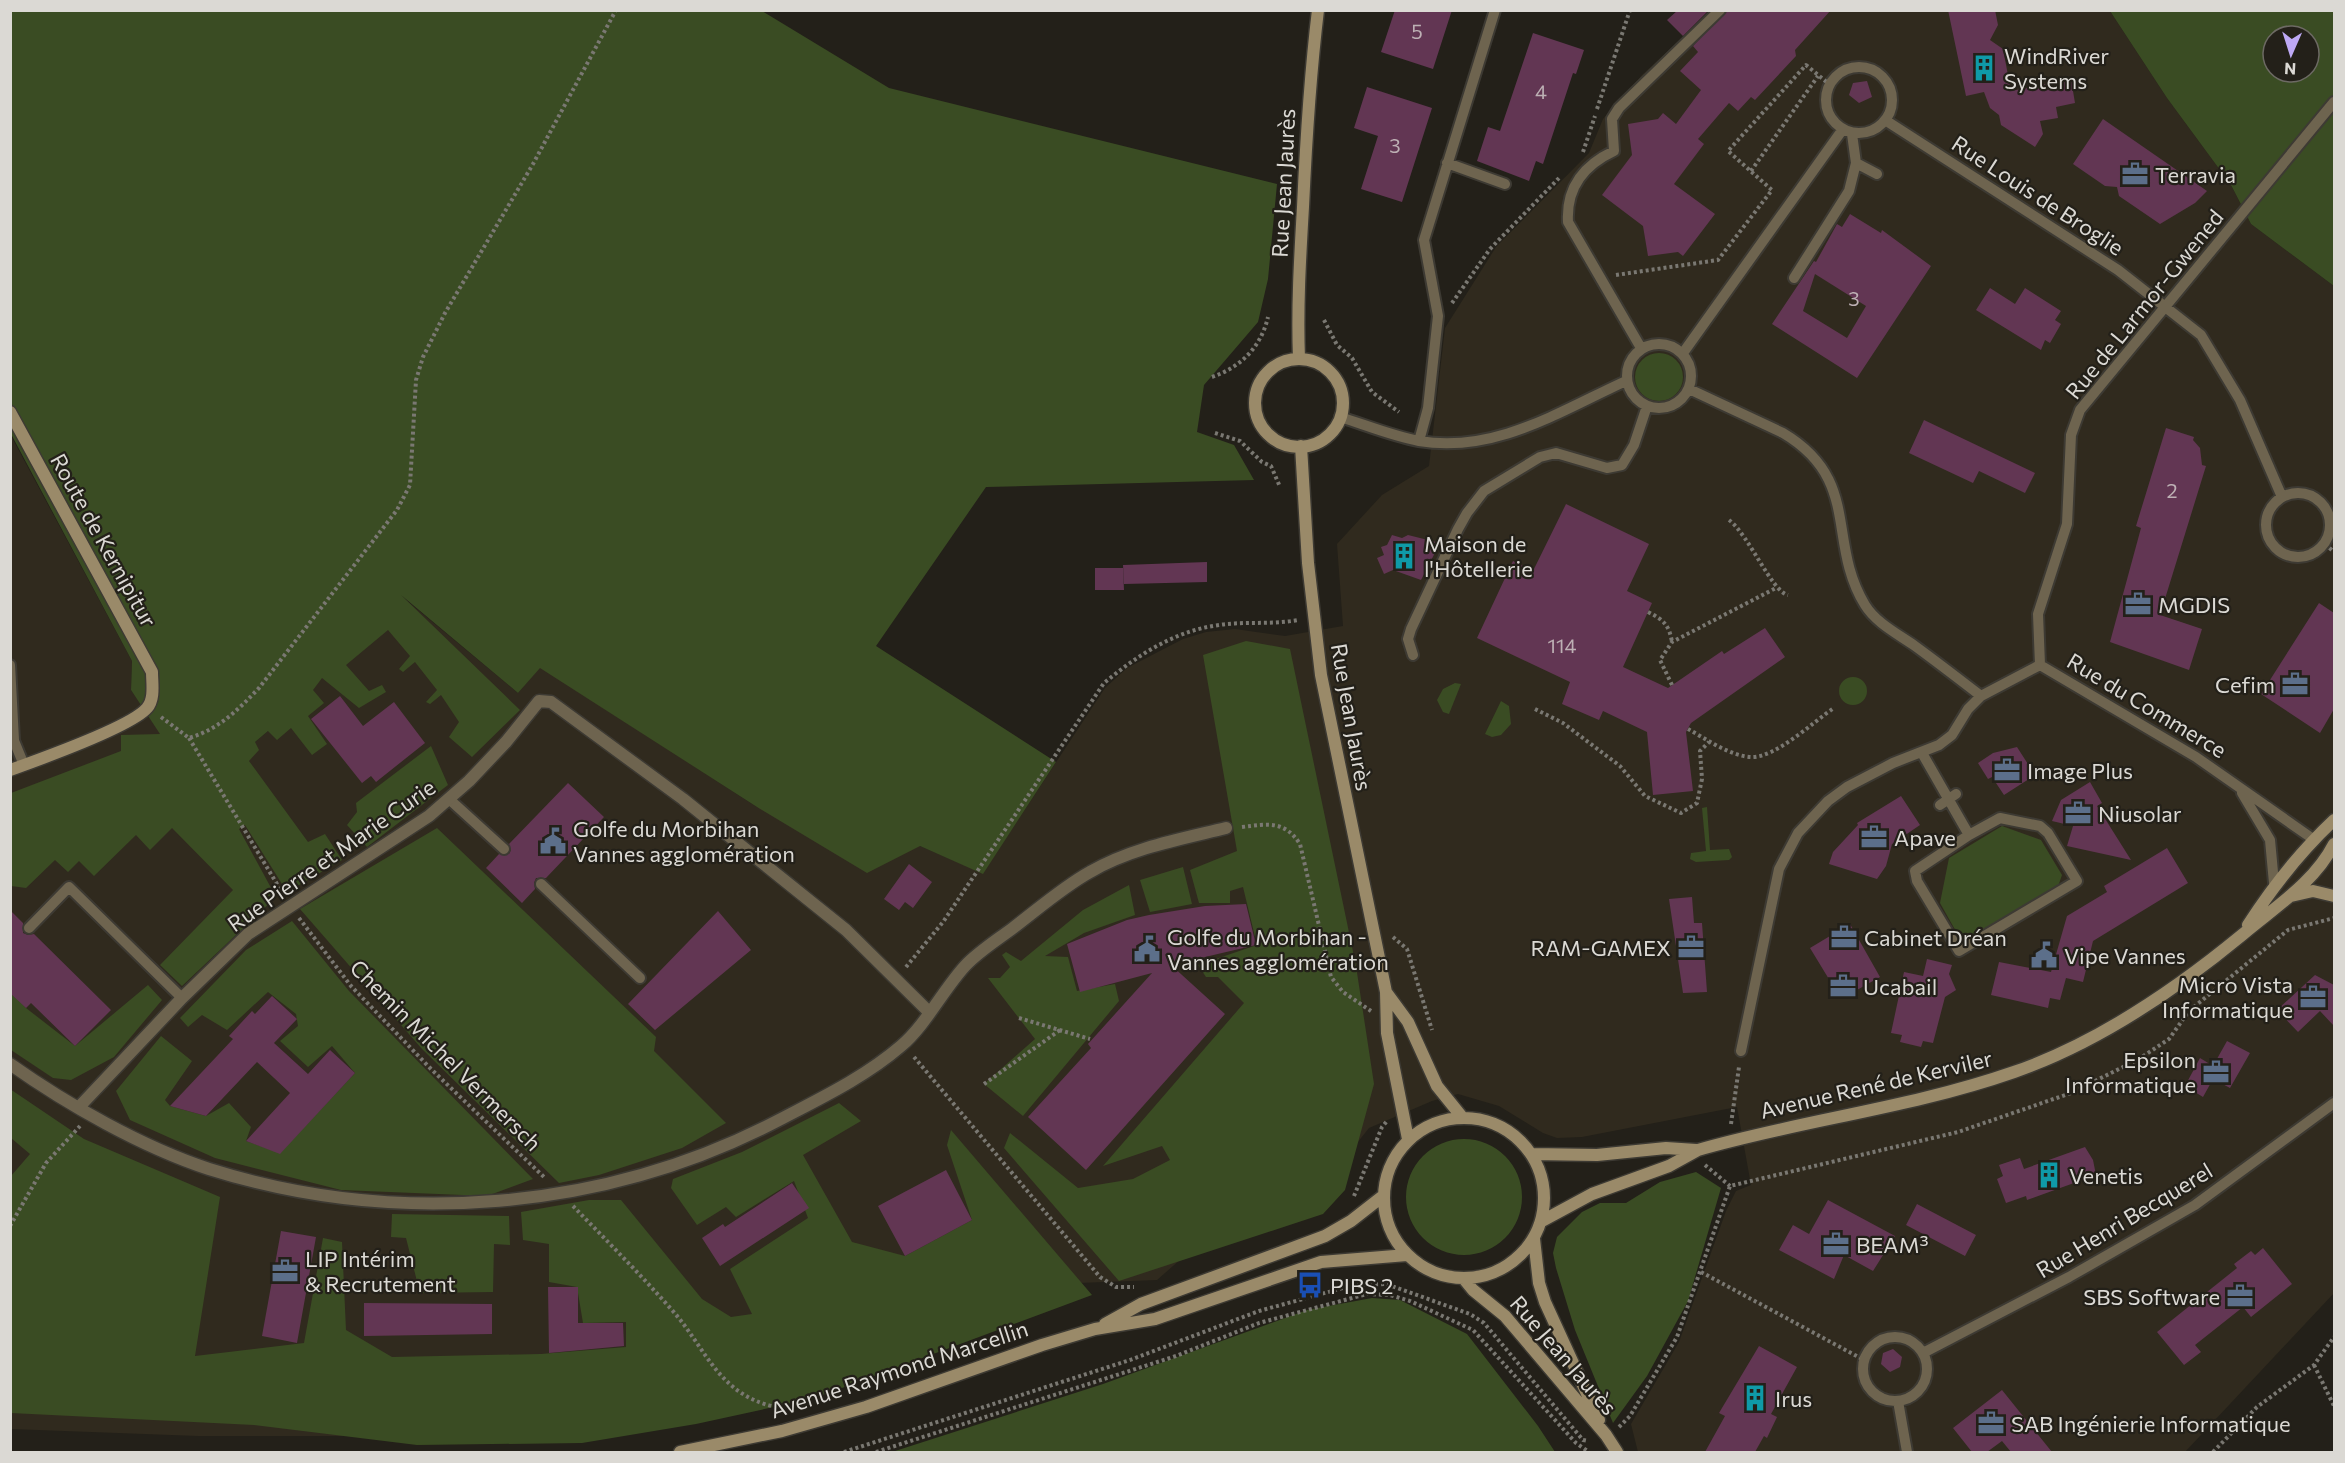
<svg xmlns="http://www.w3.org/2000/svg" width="2345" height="1463" font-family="Commissioner,sans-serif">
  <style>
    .built { fill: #302a1e }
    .green { fill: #3a4c23; fill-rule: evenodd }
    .building { fill: #623653; fill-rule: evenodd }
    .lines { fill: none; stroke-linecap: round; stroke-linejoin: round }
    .lane-casing { stroke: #3d3a33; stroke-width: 14 }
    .street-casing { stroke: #3d3a33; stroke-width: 15 }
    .secondary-casing { stroke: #3d3a33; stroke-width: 15 }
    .path { stroke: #7a7872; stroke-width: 4; stroke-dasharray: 3 3; stroke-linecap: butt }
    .lane { stroke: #6e644f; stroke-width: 10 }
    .street { stroke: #6e644f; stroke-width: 12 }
    .secondary { stroke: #9a8a69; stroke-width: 12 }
    .labels { text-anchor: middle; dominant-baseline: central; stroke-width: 4.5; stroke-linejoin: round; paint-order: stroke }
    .number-label { font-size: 20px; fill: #bdb0b4 }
    .poi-label { font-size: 22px; fill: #dbd9d4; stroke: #232019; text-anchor: start }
    .street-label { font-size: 22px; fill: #dbd9d4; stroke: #232019 }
  </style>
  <rect width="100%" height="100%" fill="#232019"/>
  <path class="built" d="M1711,11h399l57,87 64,87 20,39 83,62v1007l-149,159h-547l-7,-28 48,-82 47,-131 10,-20 15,-6 -14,-78 -155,30 -25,1 -14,-5 -44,-27 -41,-12 -26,7 -63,27 -27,34 -112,54 -73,64 -79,3 -263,115 -54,-7 -270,45h-293l-187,-7 -1,-995 122,227 -1,29 30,44 81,94 13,-15 -6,-53 6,-18 13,-11 96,-166 154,128 22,-26 217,140 163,39 63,27 122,-185 22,-20 56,-29 23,-7 29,-3 50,7 58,-10 -6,-82 45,-49 47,-29 16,-138 51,-81 93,-94 14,-34 39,-44z"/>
  <path class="green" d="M10,11h752l127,77 388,96 -9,95 -10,43 -54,63 -7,47 37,13 20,35 -268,7 -110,159 180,116 -73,112 -63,-28 -53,27 -110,-66 -217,-139 -22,25 -117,-98 119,115 -48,47 -23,-20 10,-15 -18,-27 -11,9 -4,-2 11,-12 -22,-28 -12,10 -4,-3 11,-13 -22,-26 -42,35 23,26 13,-6 4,7 -27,16 -37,-30 -9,12 11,13 -16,13 19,28 -15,11 -21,-27 -14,12 -9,-9 -13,11 4,8 -10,11 59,81 17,-8 17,26 -55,32 -42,-67 -6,4 37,68 -94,89 -22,-21 73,-75 -61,-62 -22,22 -14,-15 -42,41 -15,-15 -11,11 -13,-12 -29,28 -15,-2v-93l110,-42v-16l39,-1 -29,-44 1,-29 -121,-227z
    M2110,11h224v275l-83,-62 -20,-39 -64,-87zM2273,36h36v36h-36z
    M1635 377a24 24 0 1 1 48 0a24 24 0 1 1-48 0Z
    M1246,641l44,8 66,317 18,118 -29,106 -22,24 -204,67 -115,-133 6,-15 68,55 55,-9 37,-19 -8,-14 -59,20 141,-163 -26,-26h-12l-8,-12 59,-20 -14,-58 -13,4v12h-31l-9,-33 47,-19 -34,-196z
    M1839 691a14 14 0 1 1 28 0a14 14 0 1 1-28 0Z
    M1455,683l6,1 -12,30 -6,-2 -6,-12 6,-11z
    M1501,701l8,5 2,18 -10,11 -9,2 -7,-3z
    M431,746l17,39 -81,62 -20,-22 10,-13 -1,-9z
    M1707,807l3,43 19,-1 3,8 -3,3 -33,2 -6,-3 1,-6 15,-2 -4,-43z
    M2002,826l39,14 21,35 -7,20 -74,44 -23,-4 -18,-32 9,-45z
    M437,828l219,209 -2,14 72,72 -44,25 -83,27 -40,8 -137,-134 -122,-140z
    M1183,867l9,37 -42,8 -10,-32z
    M1129,885l6,30 -51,18 -39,23 23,1 9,34 38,-7 4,17 -96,115 -39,-32 51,-45 -47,-61h12l10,-11 -8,-12 4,-3 15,9 62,-51z
    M292,921l57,70 184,188 -46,17 -146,-6 -126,-32 -85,-38 -14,-29 45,-55 31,25 -27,39 5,6 36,10 23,-13 22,24 -5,14 34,12 75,-80 -23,-27 -24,21 -28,-26 18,-15 -2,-12 -28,-22 -41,38 -25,-15 -14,12 -8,-9 66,-68z
    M148,985l14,15 -48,57 -43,23 -18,-2 -42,-28 -1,-60 16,18 49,38z
    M10,1089l74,50 136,58 -25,159 109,-13 19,-105 19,4 4,88 46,27 149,-3 85,-7v-25l-43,1 -6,-36 -28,-5v-38l-26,-4 -2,-28 68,-12h32l81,99 29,18 21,-3 -22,-45 78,-51 -14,-37 -58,36 -10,-10 -29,18 -26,-37 2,-9 69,-27 97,-49 22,18 -58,34 49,87 53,14 67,-36 -25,-75 4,-15 141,165 -277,103 -119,26 -114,19 -165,2 -163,-20 -243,-12v-237l19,-22 -19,-16z
    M1406 1197a58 58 0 1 1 116 0a58 58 0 1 1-116 0Z
    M1696,1172l25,16 -33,113 -41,75 -34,47 -38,-93 -19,-62 -3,-15 4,-16 25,-25 18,-9h26l34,-21z
    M392,1214l117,2 1,29 -16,-1 -1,48 -73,1 -14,-55 -15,-1z
    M1372,1298l28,2 67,34 71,92 17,26h-663l211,-68 204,-74z"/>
  <path class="building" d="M1395,10h57l-19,59 -52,-17z
    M1678,10h31l-26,26 -16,-16z
    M1727,10h104l-36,40 1,6 -41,44 -4,-3 -13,14 -9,-8 -31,36 6,5 -30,40 41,30 -32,42 -5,-4 -30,4 -5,-30 -41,-31 30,-40 -4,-31 30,-5 5,-6 13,11 25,-34 -21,-19 18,-19 -5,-6z
    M1948,10h47l3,15 -8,15 13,9 8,42 60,-12 4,24 -19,4 2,11 -18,3 3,13 -8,13 -34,-22 -2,-10 -9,-7 -6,-16 -18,4z
    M1533,33l51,17 -8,24 -3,-1 -30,91 -7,-3 -7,20 -52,-20 11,-34 12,4z
    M1867,81l5,16 -13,6 -10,-8 4,-12z
    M1367,87l65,21 -30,94 -41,-13 17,-53 -24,-8z
    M2103,119l104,72 -12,12 -35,21 -41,-28 -2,-9 -12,-1 -32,-22z
    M1850,214l31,19 1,-3 49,36 -74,112 -85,-54 42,-63 2,1 21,-38 5,3zM1815,274l51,32 -19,32 -44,-27z
    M1990,288l25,16 10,-16 36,23 -6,9 6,4 -11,19 -5,-3 -4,10 -65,-40z
    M1924,420l111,53 -10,20 -46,-22 -6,12 -64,-30z
    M2166,428l28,9 -1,3 7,8 2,17 4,1 -46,149 42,14 -13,41 -79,-28 31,-114 -5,-2z
    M1566,504l83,40 -22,47 25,12 -29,64 45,21 54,-37 2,3 41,-26 20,29 -94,66 -5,9 7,59 -40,4 -6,-63 -44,-21 -4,9 -37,-16 8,-22 -93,-44 36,-77 20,10z
    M1392,535l10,3 6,-3 32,8 -19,37 -28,-10 -9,4 -7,-16 7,-3 -3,-8 6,-2z
    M1207,562v20l-83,2 -1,-19z
    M1095,568h28l1,22h-29z
    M2319,603l15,10v96l-14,24 -59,-39z
    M340,696l23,30 31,-24 31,41 -49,39 -5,-6 -9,7 -51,-64z
    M2017,747l18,28 -31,20 -12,-18 -4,2 -10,-16 15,-10z
    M2090,782l12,21 -5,3 34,54 -64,-14 6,-20 -21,-5 9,-21z
    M568,783l36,34 -58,61h-10l-2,5 1,6 -13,14 -36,-35 13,-14h10l2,-4 -2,-6z
    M1901,796l19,29 -28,19 -6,22 -9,13 -48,-15 4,-12 25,-27 -1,-2z
    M2167,848l21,35 -95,58 -10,41 -17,-4 -6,22 -10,-2 -2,10 -57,-13 8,-33 52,10 16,-56 40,-24 -3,-6z
    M909,864l23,18 -19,26 -8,-6 -6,8 -15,-11z
    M1692,897l2,26h8l5,69 -24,1 -14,-94z
    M1246,904l10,41 -85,20 54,49 -139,156 -58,-53 63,-69 -3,-4 64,-71 -72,19 -13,-48 60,-24 22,-5 56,-9z
    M10,910l13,13v10l5,2 6,-1 77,76 -36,36 -44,-43 -5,5 -16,-15z
    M718,911l33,39 -96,80 -27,-26z
    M1850,924l30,53 -39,22 -31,-51z
    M1927,959l25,6 -3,9 7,16 -11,7 -12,46 -10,-2 -2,6 -21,-5 2,-7 -11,-2 13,-61 19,4z
    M2315,975l19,10v41l-14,-15 -22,21 -21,-22z
    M272,996l25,23 -23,24 34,31 22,-24 25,23 -75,81 -34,-13 44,-48 -33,-31 -51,54 -36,-10 63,-67 -4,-3 23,-25 3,3z
    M2227,1041l23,12 -20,35 -17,-9 -10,18 -18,-11 15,-28 13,8z
    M2085,1147l8,13 3,15 -69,25 -1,-4 -20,7 -9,-24 6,-3 -4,-11 21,-7 4,11z
    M946,1170l26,50 -67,36 -27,-50z
    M792,1183l17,25 -89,58 -18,-28 21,-14 2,3z
    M1828,1200l67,36 -22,35 -29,-16 -10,24 -55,-29 14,-25 16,9z
    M1917,1204l59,31 -11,21 -59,-31z
    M281,1231l35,6 -19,106 -35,-7z
    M2263,1248l29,36 -41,33 -8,-10 -48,38 6,7 -17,13 -27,-33 80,-64 -3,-4 17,-13 4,4z
    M548,1287h30v36h45l1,23 -75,7z
    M364,1303l128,1v30l-128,2z
    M1759,1346l38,21 -26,47 6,3 -10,21 -3,-2 -9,16h-50l20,-36 -6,-3z
    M1893,1349l9,8 -2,10 -10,5 -9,-8 2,-11z
    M2002,1390l50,62h-41l-9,-11 -15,11h-15l-19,-24z"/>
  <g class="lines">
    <g class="lane-casing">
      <path id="lane" d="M1826 100a33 33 0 1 1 66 0a33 33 0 1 1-66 0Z
        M1885,120l233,150 83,65 39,65 42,97
        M1852,134l4,29 21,11
        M1447,163l58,21
        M1794,278l55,-87 7,-28
        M1627 376a32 32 0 1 1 64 0a32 32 0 1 1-64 0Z
        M1641,348l-73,-126c-2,-34 16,-57 46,-71l-2,-32 7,-11 101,-98
        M1683,353l160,-224
        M1689,389l94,44c79,47 43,108 82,172 11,18 33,29 50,41 22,16 44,33 66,50l59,-31
        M1340,417c26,8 52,19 79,24 76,13 141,-30 207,-60
        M1419,441l9,-33 10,-92 -14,-76 71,-230
        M2266 525a32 32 0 1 1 64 0a32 32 0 1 1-64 0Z
        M1413,655l-5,-16 3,-10 47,-100 9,-16 17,-22 56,-34 16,-4 51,15 15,-3 12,-20 13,-39
        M10,665l4,75
        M2040,665l-2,-51 29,-90 4,-89 9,-25 254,-308
        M2040,665l156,92 117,82
        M12,736l12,29
        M1922,753l47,82
        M2242,793l28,47 4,43
        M449,799l55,50
        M1940,805l16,-11
        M2000,818l40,8 8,7 29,48 -118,70 -42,-70 -2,-10 54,-36z
        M541,884l99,94
        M29,928l40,-41 113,111
        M1741,1051l38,-182 19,-36 30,-32 19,-14 46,-24 46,-18 13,-10 16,-26 13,-13
        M1863 1369a32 32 0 1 1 64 0a32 32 0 1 1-64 0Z
        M1923,1353l146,-76 126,-72 139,-102
        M1898,1401l9,51"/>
    </g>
    <g class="street-casing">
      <path id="street" d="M10,1064c58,41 132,83 199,105 187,59 396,42 570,-49 42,-22 86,-43 122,-74 24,-20 42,-56 64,-80 13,-14 32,-26 48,-38 25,-19 50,-41 77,-56 41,-24 91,-33 136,-44
        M80,1106l102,-108 66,-64 181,-118 40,-35 37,-39 33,-41 12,1 132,97 163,131 83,82"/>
    </g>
    <g class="secondary-casing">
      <path id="secondary" d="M1299,359c-2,-51 1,-101 4,-152 3,-66 7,-131 15,-197
        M1255 403a44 44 0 1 1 88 0a44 44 0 1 1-88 0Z
        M10,412l142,260c0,11 3,27 -5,36 -16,19 -109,52 -137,62
        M1301,446l7,117 13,112 65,317 1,41 21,106
        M2291,896l22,-5 21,5
        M2248,925c25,-39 52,-73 86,-105
        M1386,992l22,30 29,64 25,31
        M1384 1198a80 80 0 1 1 160 0a80 80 0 1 1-160 0Z
        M1532,1154l65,1 69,-7 30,2
        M1542,1221l50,-27 77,-28 29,-16c104,-30 213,-42 316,-78 84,-29 160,-81 228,-137 33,-28 72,-52 92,-91
        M1534,1239l5,44 6,19 54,118
        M1464,1279l9,11 32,26 101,119 11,17
        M1105,1324l36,-20 184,-68 26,-15 32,-25
        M680,1452l102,-21 84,-24 176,-62 53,-16 60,-10 166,-57 86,-7"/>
    </g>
    <path class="path" d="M1597,109l33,-99
      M1583,152l12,-36
      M1751,171l67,-95
      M1616,275l102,-15 54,-70 -44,-39 78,-86 23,19
      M1452,303l38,-54 70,-72
      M1324,320l13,25 15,13 20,34 27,20
      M1212,377c29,-10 49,-30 56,-60
      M1215,433l25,8 22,21 9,4 9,21
      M1729,520c20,15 43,72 59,75
      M2325,544l9,8
      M1648,612c16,8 21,13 24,30
      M1672,685l-12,-25 12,-18 104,-54
      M1535,709l28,14 57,43 25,30 36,17 16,-10 5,-24 -2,-28 9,-9
      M161,717l28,21c30,-9 49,-28 70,-50l138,-178 13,-25 6,-105 7,-23 22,-44 88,-149 83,-154
      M1688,729c18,10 42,27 63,28 25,1 63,-36 83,-49
      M189,738l94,156
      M1242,827c26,-3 42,-7 58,17l31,133 12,15 28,19
      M299,918l52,68 80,83 114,109
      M1393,937l14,12 25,81
      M906,967l37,-45 161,-239c34,-28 70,-52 115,-58 26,-4 52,0 79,-5
      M1019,1018l71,21
      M914,1057l186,220 16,10h18
      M984,1084l76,-54
      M1731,1124l8,-57
      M1705,1165l25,21
      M1354,1196l28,-69 5,-6
      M573,1206c33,34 67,68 99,104 34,38 46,85 104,97l2,8
      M10,1226l36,-63 34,-37
      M1701,1272l163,88
      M2314,1365l20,41
      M1619,1427l11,-11 47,-79 53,-151 228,-54 113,-39 68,-34 30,-20 20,-28 99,-81 46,-12
      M844,1452l286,-92 129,-49 95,-26 32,-1 84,30 14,9 99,117 5,1
      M876,1452l300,-96 83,-33 108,-29 23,1 20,6 63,29 103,113 13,9
      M2213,1452l44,-45 57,-42 20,-28"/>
    <use href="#lane" class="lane"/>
    <use href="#street" class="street"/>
    <use href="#secondary" class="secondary"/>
  </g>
  <defs>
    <g id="building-bare" transform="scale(2.07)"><path d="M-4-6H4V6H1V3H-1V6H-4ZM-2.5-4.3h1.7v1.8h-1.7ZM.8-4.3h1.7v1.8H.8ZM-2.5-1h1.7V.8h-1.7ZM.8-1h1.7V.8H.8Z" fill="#0f9aa8" stroke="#232019" stroke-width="2.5" paint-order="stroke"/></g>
    <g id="office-bare" transform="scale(2.07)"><path d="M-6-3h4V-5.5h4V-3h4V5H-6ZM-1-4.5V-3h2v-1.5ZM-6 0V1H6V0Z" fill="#5c6f8a" stroke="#232019" stroke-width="2.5" paint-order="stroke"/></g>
    <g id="civic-bare" transform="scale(2.07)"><path d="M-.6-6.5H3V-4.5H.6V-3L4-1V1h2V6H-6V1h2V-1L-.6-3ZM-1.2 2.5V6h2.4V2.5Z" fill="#5c6f8a" stroke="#232019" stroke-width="2.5" paint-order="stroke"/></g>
    <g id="bus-bare" transform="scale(2.07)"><path d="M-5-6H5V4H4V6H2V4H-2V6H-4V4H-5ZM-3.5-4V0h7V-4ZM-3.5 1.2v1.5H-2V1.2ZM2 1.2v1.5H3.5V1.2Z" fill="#1a4fb4" stroke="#232019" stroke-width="2.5" paint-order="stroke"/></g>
  </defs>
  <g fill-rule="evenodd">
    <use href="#building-bare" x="1984" y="68"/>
    <use href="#office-bare" x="2135" y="174"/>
    <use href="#building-bare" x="1404" y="556"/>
    <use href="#office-bare" x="2138" y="604"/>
    <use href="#office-bare" x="2295" y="684"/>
    <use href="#office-bare" x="2007" y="770"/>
    <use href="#office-bare" x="2078" y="813"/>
    <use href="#office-bare" x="1874" y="837"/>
    <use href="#civic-bare" x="553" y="841"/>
    <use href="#office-bare" x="1844" y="937"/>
    <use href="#office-bare" x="1691" y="947"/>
    <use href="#civic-bare" x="1147" y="949"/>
    <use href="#civic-bare" x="2044" y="955"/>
    <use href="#office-bare" x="1843" y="986"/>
    <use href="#office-bare" x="2313" y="997"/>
    <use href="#office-bare" x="2216" y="1072"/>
    <use href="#building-bare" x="2049" y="1175"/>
    <use href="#office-bare" x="1836" y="1244"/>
    <use href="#office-bare" x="285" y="1271"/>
    <use href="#bus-bare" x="1310" y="1285"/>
    <use href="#office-bare" x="2240" y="1296"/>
    <use href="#building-bare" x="1755" y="1398"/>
    <use href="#office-bare" x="1991" y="1423"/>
  </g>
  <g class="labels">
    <g class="number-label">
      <text x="1417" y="31">5</text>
      <text x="1541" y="91">4</text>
      <text x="1395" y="145">3</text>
      <text x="1854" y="298">3</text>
      <text x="2172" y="490">2</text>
      <text x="1562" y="645">114</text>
    </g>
    <g class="poi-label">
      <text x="2004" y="55">WindRiver<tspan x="2004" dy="25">Systems</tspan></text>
      <text x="2155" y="174">Terravia</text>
      <text x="1424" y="543">Maison de<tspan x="1424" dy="25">l'Hôtellerie</tspan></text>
      <text x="2158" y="604">MGDIS</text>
      <text x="2275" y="684" text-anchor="end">Cefim</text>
      <text x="2027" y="770">Image Plus</text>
      <text x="2098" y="813">Niusolar</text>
      <text x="573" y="828">Golfe du Morbihan<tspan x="573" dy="25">Vannes agglomération</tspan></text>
      <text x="1894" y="837">Apave</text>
      <text x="1167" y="936">Golfe du Morbihan -<tspan x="1167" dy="25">Vannes agglomération</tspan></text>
      <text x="1864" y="937">Cabinet Dréan</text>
      <text x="1671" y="947" text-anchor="end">RAM-GAMEX</text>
      <text x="2064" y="955">Vipe Vannes</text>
      <text x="2293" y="984" text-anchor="end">Micro Vista<tspan x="2293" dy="25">Informatique</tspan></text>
      <text x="1863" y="986">Ucabail</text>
      <text x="2196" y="1059" text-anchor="end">Epsilon<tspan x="2196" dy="25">Informatique</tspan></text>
      <text x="2069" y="1175">Venetis</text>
      <text x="1856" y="1244">BEAM³</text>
      <text x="305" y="1258">LIP Intérim<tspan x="305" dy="25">&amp; Recrutement</tspan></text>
      <text x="1330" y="1285">PIBS 2</text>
      <text x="2220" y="1296" text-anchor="end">SBS Software</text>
      <text x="1775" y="1398">Irus</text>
      <text x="2011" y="1423">SAB Ingénierie Informatique</text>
    </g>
    <g class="street-label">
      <text transform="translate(1283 183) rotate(-87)">Rue Jean Jaurès</text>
      <text transform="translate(2038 195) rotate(33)">Rue Louis de Broglie</text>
      <text transform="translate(2144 304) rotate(-51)">Rue de Larmor-Gwened</text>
      <text transform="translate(104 540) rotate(61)">Route de Kernipitur</text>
      <text transform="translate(2147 705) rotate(31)">Rue du Commerce</text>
      <text transform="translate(1352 717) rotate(80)">Rue Jean Jaurès</text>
      <text transform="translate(331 855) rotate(-35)">Rue Pierre et Marie Curie</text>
      <text transform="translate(446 1055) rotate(45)">Chemin Michel Vermersch</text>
      <text transform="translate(1876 1084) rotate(-13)">Avenue René de Kerviler</text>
      <text transform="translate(2124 1220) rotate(-31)">Rue Henri Becquerel</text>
      <text transform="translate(1564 1355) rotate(49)">Rue Jean Jaurès</text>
      <text transform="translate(899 1369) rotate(-18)">Avenue Raymond Marcellin</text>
    </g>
  </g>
  <rect width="2345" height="1463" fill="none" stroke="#dbd9d4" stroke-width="24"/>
  <g transform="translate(2291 54) rotate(183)"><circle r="28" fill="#232019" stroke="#6d6a64" stroke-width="1.5"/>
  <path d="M0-4.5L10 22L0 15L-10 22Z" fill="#bea9f5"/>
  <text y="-9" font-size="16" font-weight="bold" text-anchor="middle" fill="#dbd9d4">N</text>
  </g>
</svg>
